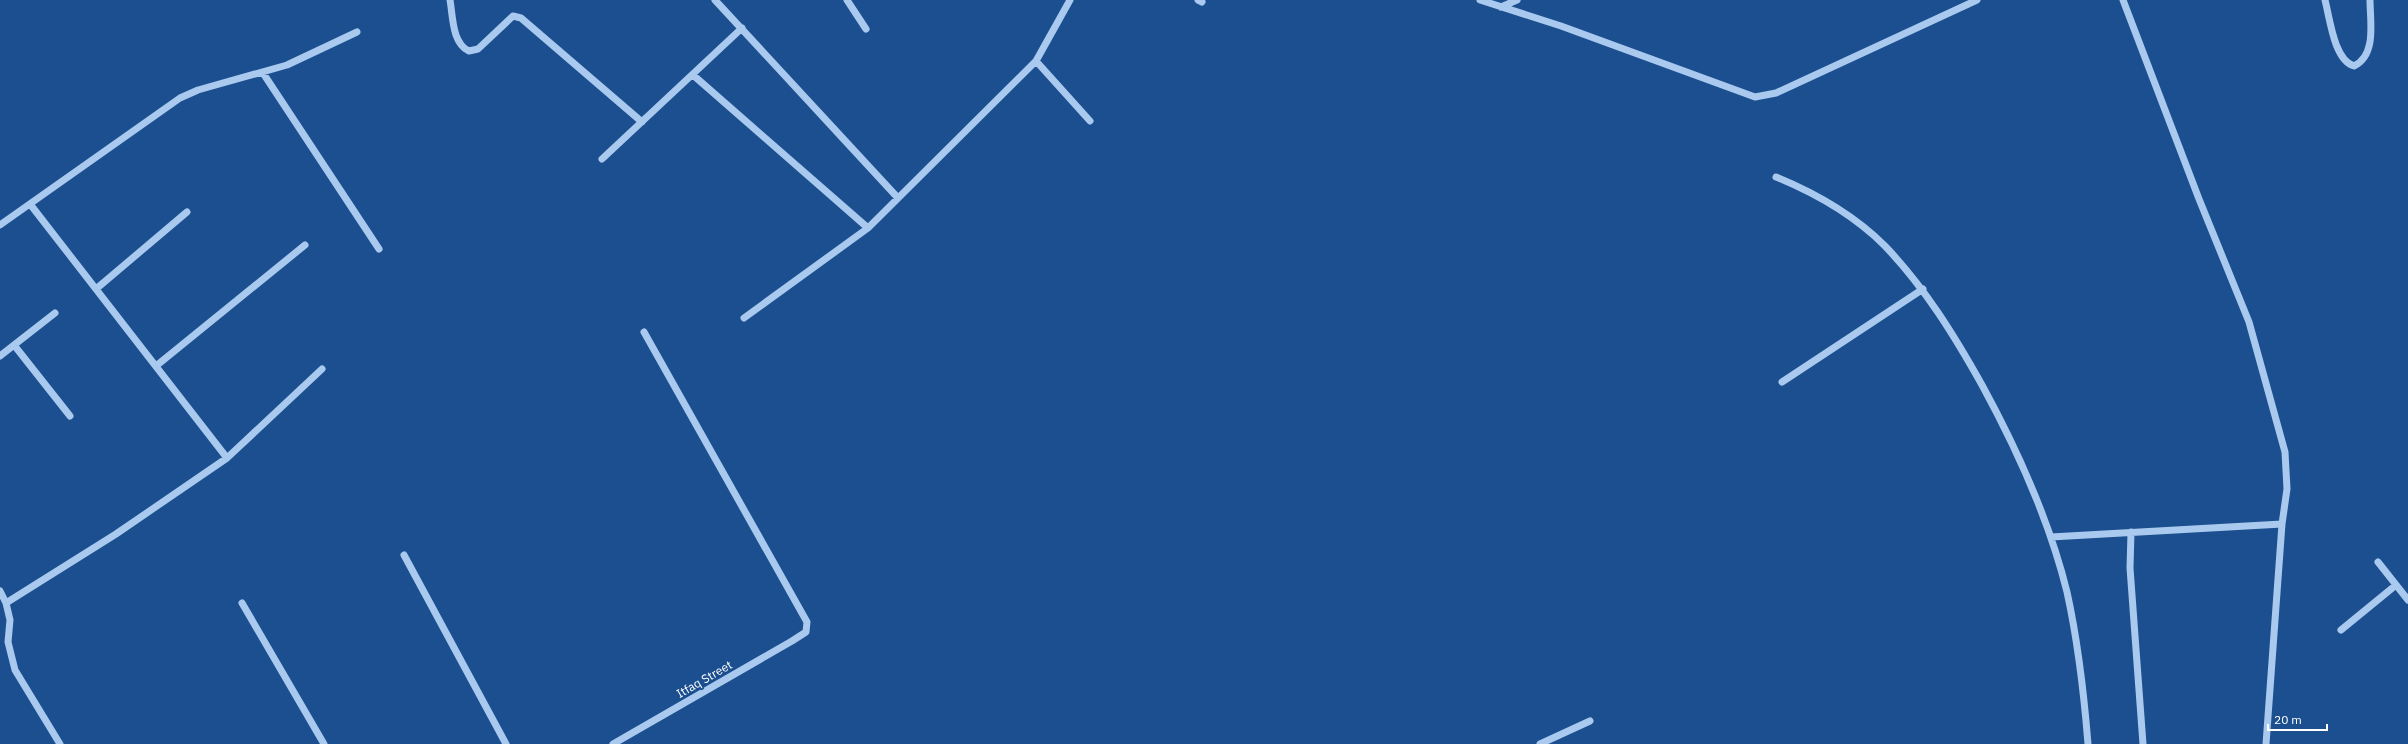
<svg xmlns="http://www.w3.org/2000/svg" width="2408" height="744" font-family="'IBM Plex Sans',sans-serif">
  <style>
    .lines { fill: none; stroke-linecap: round; stroke-linejoin: round }
    .minor { stroke: #a9c9ee; stroke-width: 7 }
    .labels { text-anchor: middle; dominant-baseline: central; stroke-width: 3.5; stroke-linejoin: round; paint-order: stroke }
    .street-label { font-size: 12px; fill: #fff; stroke: #1b4f8f }
  </style>
  <rect width="100%" height="100%" fill="#1b4f8f"/>
  <g class="lines">
    <path class="minor" d="M450,0c3,17 2,43 19,51l9,-2 35,-33 8,2 121,104
      M715,0l183,198
      M847,0l19,29
      M1198,0l4,2
      M1480,0l81,26 194,71 21,-4 201,-93
      M2123,0l76,199 50,123 36,130 2,37 -5,35 -16,220
      M2325,0c5,19 9,60 29,66 23,-11 16,-45 16,-66
      M1501,7l16,-7
      M1036,61l54,60
      M263,73l116,176
      M693,75l175,153
      M602,159l140,-131
      M1776,177c39,16 79,39 109,69 40,42 69,89 97,139 36,66 67,134 85,207 11,50 17,102 21,152
      M30,204l197,254
      M0,225l180,-127 18,-8 89,-25 70,-33
      M96,289l91,-77
      M744,318l124,-90 168,-167 34,-61
      M14,345l56,71
      M0,356l55,-43
      M156,366l149,-121
      M1782,382l141,-93
      M2131,532l-1,36 13,176
      M2051,537l231,-13
      M404,555l102,189
      M2378,562l30,38
      M0,591l6,12 4,17 -2,22 7,28 45,74
      M6,603l110,-69 111,-76 95,-89
      M242,603l82,141
      M2341,630l55,-45
      M613,744l179,-103 14,-9 1,-10 -163,-290
      M1540,744l50,-23"/>
  </g>
  <g class="labels">
    <g class="street-label">
      <text transform="translate(704 679) rotate(-30)">Itfaq Street</text>
    </g>
  </g>
  <path d="M2268 724v6h59v-6" fill="none" stroke="#ffffff" stroke-width="2"/>
  <text x="2274" y="724" font-size="12" fill="#ffffff" stroke="#1b4f8f" stroke-width="3" paint-order="stroke">20 m</text>
</svg>
